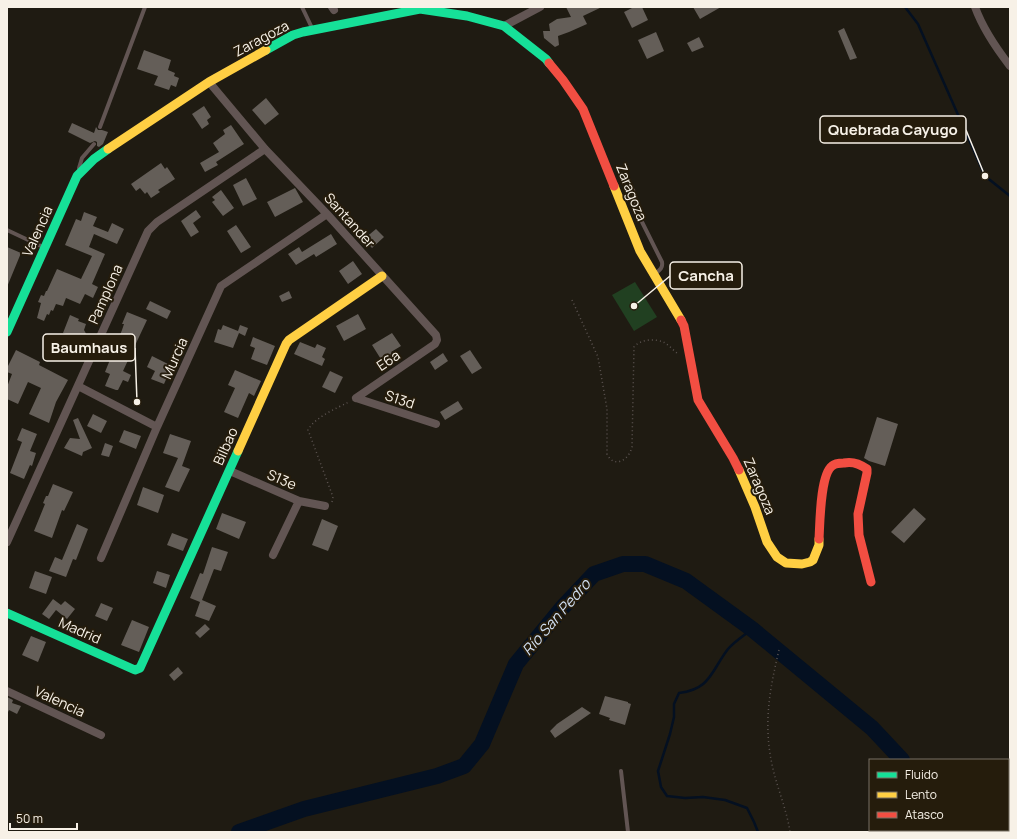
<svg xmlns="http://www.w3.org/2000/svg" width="1017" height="839" font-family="Manrope,sans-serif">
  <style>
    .pitch { fill: #214021 }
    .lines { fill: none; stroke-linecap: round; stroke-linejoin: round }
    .stream { stroke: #041021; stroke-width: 2.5 }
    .river { stroke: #041021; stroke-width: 16 }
    .building { fill: #645e58 }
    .path { stroke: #5c5451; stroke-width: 1.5; stroke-dasharray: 1 3; stroke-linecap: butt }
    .lane { stroke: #625553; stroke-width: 4 }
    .street { stroke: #625553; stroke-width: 8 }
    .fast { stroke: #16e098; stroke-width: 9 }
    .slow { stroke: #ffcf43; stroke-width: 9 }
    .jam { stroke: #f24e42; stroke-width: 9 }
    .labels { text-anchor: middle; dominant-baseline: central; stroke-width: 4; stroke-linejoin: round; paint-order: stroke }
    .street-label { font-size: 14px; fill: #f7f1e7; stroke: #251c0c }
    .water-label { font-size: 15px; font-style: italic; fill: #d0dff2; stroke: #251c0c }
    .leader { fill: none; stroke: #f7f1e7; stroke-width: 1.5 }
    .callout-dot { fill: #f7f1e7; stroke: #251c0c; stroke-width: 1.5 }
    .callout { fill: #251c0c; stroke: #f7f1e7; stroke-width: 1.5 }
    .callout-label { font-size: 15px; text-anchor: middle; font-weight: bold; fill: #f7f1e7 }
  </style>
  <rect width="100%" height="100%" fill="#1f1b12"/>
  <path class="pitch" d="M635,282l22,35 -23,14 -22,-36z"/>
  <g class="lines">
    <path class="stream" d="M905,7l13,17 67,152 25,20
      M752,629c-7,6 -18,13 -24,20 -17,22 -17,40 -49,44l-5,11v13l-4,17 -12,37 3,16 6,9 18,2 18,-1 22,3 22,8 7,14 4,10"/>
    <path class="river" d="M979,830l6,2
      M239,832l65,-23 133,-33 27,-10 18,-22 34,-80 46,-56 32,-34 29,-10h22l41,17 66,48 120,99 30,32"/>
  </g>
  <path class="building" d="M566,7h36l-19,9 4,8 -18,8 -11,4 1,9 -4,2 -11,-9 -1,-7h7l-1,-7 8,-5 14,-2z
    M634,7h8l6,13 -16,8 -8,-16z
    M693,7h28l-21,12z
    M844,28l13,30 -7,2 -12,-29z
    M656,32l8,19 -17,8 -9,-19z
    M699,37l5,10 -12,5 -5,-9z
    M144,50l27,10 -3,10 7,3 -1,3 5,2 -3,9 -5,-2 -2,5 -15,-5 4,-9 -21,-7z
    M266,98l13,16 -14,11 -13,-15z
    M204,106l7,11 -4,3 2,4 -7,5 -10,-15z
    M72,123l22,10 2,-6 2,3h4l6,2 -5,12 -4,3 -2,-1v-4l-2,-1 -5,2 -22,-11z
    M231,125l13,19 -28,18 2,3 -13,7 -5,-9 19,-11 -6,-9 12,-9 -2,-4z
    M161,163l4,6 2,-2 8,12 -17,11 2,2 -9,6 -4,-6 -2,2 -5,-6 -4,3 -5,-7z
    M246,178l11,21 -14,7 -10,-21z
    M295,188l8,14 -28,15 -8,-15z
    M221,190l13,18 -11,8 -11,-14 3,-2 -3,-3z
    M196,210l5,7 -8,6 6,9 -8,5 -10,-16z
    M84,212l13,5 -4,9 15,6 4,-9 12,6 -7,15 -23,-10 -5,13 16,7 -13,30 6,3 -5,11 -8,-4 -5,10 -14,-6 -3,8 -7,-2 -3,7 -2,-1 -2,5 -2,-1 -3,7 -7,-3 4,-15 -3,-1 3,-7 3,1 2,-5h1l10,-22 24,10 11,-23 -27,-11 11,-26 5,2z
    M236,225l15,22 -10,6 -14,-22z
    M376,229l8,8 -12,11 -8,-9z
    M331,234l6,10 -21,13 -2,-3 -18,11 -8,-11 11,-7 3,5z
    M7,247l14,6 -14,34z
    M353,261l9,13 -14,10 -9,-13z
    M289,291l3,7 -10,4 -3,-6z
    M150,301l21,10 -4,8 -21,-10z
    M127,312l20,8 -24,51 8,4 -3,7 -5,-2 -5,10h-2l-11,-4 5,-12 -5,-2 17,-42 2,-6h-2z
    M358,314l8,15 -22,12 -8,-15z
    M70,315l9,4 -1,2 8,3 -2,6 5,9 -12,7 -5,-10 -9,-3z
    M223,325l15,6 2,-6 8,3 -3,8 -6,-3 -6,15 -19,-6 4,-13 3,1z
    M392,333l9,13 -10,6 4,5 -11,7 -12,-19z
    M253,337l22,9 -8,19 -16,-6 4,-11 -5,-2z
    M300,342l15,6 2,-4 9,4 -4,9 3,2 -3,7 -28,-12z
    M16,350l24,12 -1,3 29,15 -12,22 -7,21 -20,-9 12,-26 -13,-6 -10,22 -11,-5v-12l5,-13 -5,-2v-4z
    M470,350l12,18 -10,6 -12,-18z
    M443,353l5,8 -13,9 -5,-8z
    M152,356l20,10 -8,18 -13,-5 4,-8 -8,-4z
    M235,370l26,11 -7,15 -5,-3 -11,25 -14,-6 11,-24 -7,-3z
    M330,371l13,6 -8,16 -13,-6z
    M458,401l5,8 -18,11 -5,-8z
    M93,414l14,7 -6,12 -14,-7z
    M877,417l21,7 -13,42 -16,-5 -5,-3z
    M78,418l14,30 -9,4 -1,4 -18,-8 6,-10 10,1 -7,-19z
    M22,428l15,6 -7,17 6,2 -4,13 -2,-1 -6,14 -14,-6 12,-31 -5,-2z
    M124,430l17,6 -5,13 -17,-7z
    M170,434l21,7 -9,25 8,3 -11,23 -14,-5 13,-29 -15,-5z
    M105,443l8,3 -4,11 -8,-2z
    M53,484l20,8 -9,19 -2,-1 -10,28 -18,-7 11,-27 -2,-1 3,-7h2z
    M143,487l21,8 -6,18 -21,-8z
    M914,508l12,11 -22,24 -13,-11z
    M222,513l24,9 -7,17 -23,-10z
    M322,519l16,7 -10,25 -16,-6z
    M77,524l11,5 -12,31 -3,-1 -7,18 -17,-6 6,-14 7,3z
    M172,533l16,6 -5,12 -16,-6z
    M212,547l16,5 -7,19 -7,-2 -12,31 14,6 -7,15 -14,-5 5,-14 -10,-4 10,-25 3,1z
    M35,571l17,6 -6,17 -17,-6z
    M157,571l13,4 -4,13 -13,-5z
    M53,599l8,6 4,-4 10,8 -8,10 -11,-9 -7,9 -7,-5z
    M101,603l12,5 -6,13 -12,-5z
    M132,620l17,7 -10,25 -18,-7z
    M205,624l5,5 -10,9 -5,-5z
    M31,636l15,6 -8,20 -16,-7z
    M178,667l5,6 -9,8 -5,-6z
    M605,696l23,6v1l3,1 -6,21 -16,-5 1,-2 -11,-4z
    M7,697l6,3 -1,3 9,3 -4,8 -8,-4 -2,4z
    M582,707l9,6 -36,25 -5,-7 7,-7z"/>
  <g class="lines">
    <path class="path" d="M572,300l26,57 9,52v45c7,15 22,6 25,-7l2,-100c6,-8 23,-9 31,-4 5,3 9,8 13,11
      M332,502l1,-5 -25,-67c7,-13 29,-22 41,-28
      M779,650c-10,42 -16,76 -6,119 5,21 14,42 17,63"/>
    <path class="lane" d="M302,7l10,21
      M100,127l45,-120
      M79,168l3,-10 12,-14
      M633,190l6,26 23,46c1,6 -2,8 -7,12
      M7,230l36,17
      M621,771l7,61"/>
    <path class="street" d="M332,7l2,3
      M975,7c8,22 21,41 35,59
      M504,26l36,-19
      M209,82l56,67 62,65 109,121 1,5 -2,4 -79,54
      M78,386l79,41
      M356,398l80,26
      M230,471l69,30 26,5
      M7,542l141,-311 9,-9 108,-73
      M273,555l26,-54
      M101,558l56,-131 64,-141 106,-72
      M7,691l94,44"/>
    <path class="fast" d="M266,50l27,-15 10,-3 117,-23 47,7 37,10 42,33 3,4
      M7,332l70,-156 17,-17 14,-10
      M7,613l128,57 5,-2 98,-217"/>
    <path class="slow" d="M108,149l101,-67 57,-32
      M614,186l26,65 41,69
      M238,451l48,-107 3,-4 93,-64
      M739,470l16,37 12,35 10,15 9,6 16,1 8,-2 3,-2 6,-15v-6"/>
    <path class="jam" d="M549,63l14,17 20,29 31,77
      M681,320l3,6 14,74 35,58 6,12
      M819,539c1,-15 1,-64 13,-73 3,-3 8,-3 12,-3 9,-2 16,1 23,6v4l-9,41 1,21 12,47"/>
  </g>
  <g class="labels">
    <g class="street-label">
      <text transform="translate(261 38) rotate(-28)">Zaragoza</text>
      <text transform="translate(632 192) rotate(68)">Zaragoza</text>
      <text transform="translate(350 220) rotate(48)">Santander</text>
      <text transform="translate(37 231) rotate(-66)">Valencia</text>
      <text transform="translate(105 294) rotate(-66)">Pamplona</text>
      <text transform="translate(174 358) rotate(-66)">Murcia</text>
      <text transform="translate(388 360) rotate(-34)">E6a</text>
      <text transform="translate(400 399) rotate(18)">S13d</text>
      <text transform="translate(225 446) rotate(-66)">Bilbao</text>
      <text transform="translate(282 479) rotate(23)">S13e</text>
      <text transform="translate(760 486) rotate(67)">Zaragoza</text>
      <text transform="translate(80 630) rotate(24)">Madrid</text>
      <text transform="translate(60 701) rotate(25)">Valencia</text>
    </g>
    <g class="water-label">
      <text transform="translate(556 617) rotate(-49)">Río San Pedro</text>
    </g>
  </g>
  <path class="leader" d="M985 176L966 130M634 306L670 276M137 402L135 348"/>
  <g class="callout-dot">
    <circle cx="985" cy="176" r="4"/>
    <circle cx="634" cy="306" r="4"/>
    <circle cx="137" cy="402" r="4"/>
  </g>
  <g class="callout">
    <rect x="820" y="116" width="146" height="27" rx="4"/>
    <rect x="670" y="262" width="72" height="27" rx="4"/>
    <rect x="43" y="334" width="92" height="27" rx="4"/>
  </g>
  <g class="callout-label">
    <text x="893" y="135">Quebrada Cayugo</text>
    <text x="706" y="281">Cancha</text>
    <text x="89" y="353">Baumhaus</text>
  </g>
  <rect width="1017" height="839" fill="none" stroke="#f7f1e7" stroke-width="16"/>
  <rect x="869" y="759" width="140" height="72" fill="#251c0c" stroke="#797164"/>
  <rect x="877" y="772" width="20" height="6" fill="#16e098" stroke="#797164"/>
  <text x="905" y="779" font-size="12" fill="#f7f1e7">Fluido</text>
  <rect x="877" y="792" width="20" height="6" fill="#ffcf43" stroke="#797164"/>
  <text x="905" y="799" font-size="12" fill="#f7f1e7">Lento</text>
  <rect x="877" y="812" width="20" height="6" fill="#f24e42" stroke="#797164"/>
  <text x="905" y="819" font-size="12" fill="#f7f1e7">Atasco</text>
  <path d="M10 823v6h67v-6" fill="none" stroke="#f7f1e7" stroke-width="2"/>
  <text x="16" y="823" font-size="12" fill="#f7f1e7" stroke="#251c0c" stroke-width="3" paint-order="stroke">50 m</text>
</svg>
